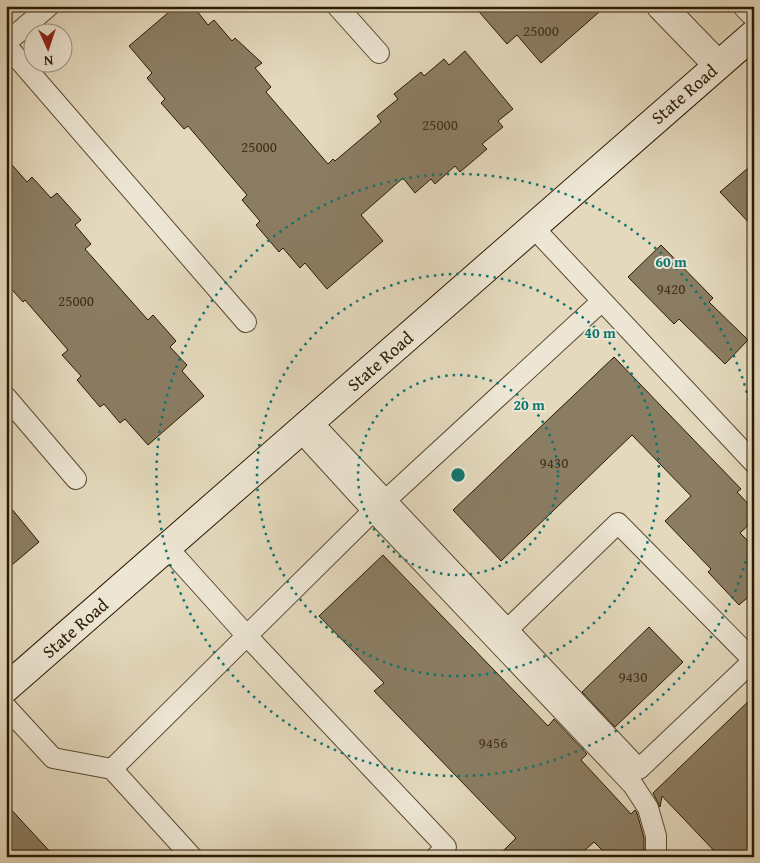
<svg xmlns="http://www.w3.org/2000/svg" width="760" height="863" font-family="'Gentium Book Plus',serif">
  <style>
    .building { fill: #8b7d63; stroke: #2b1901 }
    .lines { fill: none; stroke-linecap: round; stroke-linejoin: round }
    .service-casing { stroke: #594930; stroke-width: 22 }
    .minor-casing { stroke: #594930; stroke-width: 30 }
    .secondary-casing { stroke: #2b1901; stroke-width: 30 }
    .service { stroke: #ede6d4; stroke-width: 20 }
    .minor { stroke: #ede6d4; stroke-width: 28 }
    .secondary { stroke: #ede6d4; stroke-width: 28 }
    .ring { fill: none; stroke: #0f766e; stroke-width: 2.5; stroke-dasharray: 2.5 5 }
    .labels { text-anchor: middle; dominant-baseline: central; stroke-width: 4; stroke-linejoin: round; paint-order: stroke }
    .number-label { font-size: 15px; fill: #43321a }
    .street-label { font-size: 18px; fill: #2b1901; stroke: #ede6d4 }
    .centre { fill: #0f766e; stroke: #ede6d4; stroke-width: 2.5 }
    .ring-label { font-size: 15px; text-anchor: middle; font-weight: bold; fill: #0f766e; stroke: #ede6d4; stroke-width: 4; stroke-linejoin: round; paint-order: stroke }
  </style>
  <rect width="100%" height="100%" fill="#e4d9bd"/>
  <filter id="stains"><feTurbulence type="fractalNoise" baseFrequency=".004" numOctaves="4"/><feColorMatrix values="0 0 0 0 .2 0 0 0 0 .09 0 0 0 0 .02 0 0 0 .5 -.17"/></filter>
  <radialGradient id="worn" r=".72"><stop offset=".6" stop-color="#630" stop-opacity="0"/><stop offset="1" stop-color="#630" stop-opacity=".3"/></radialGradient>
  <path class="building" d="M176,6h17l15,19 6,-5 18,21 3,-3 27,25 -7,5 16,19 -5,5 62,72 5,-5 2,2 46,-39 -4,-6 21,-17 -4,-5 27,-22 3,4 20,-17 5,6 16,-14 48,58 -15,12 5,6 -21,17 5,5 -27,23 -5,-6 -20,18 -4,-5 -16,14 -12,-15 -42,37 22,26 -56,48 -22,-26 -5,5 -17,-20 -4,4 -23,-27 4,-4 -18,-21 5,-5 -59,-69 -4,3 -23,-26 4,-4 -18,-21 5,-5 -23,-27z
    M474,6h132l-65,57 -24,-28 -10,9z
    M6,158l21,24 5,-5 19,21 6,-5 24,27 -6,5 16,19 -6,5 63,71 5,-5 23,26 -6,6 17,18 -5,6 22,25 -56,49 -23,-26 -5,4 -16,-19 -4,3 -23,-27 4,-4 -19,-21 6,-5 -43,-50 -2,2 -17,-19z
    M754,163v65l-34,-36z
    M661,245l52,53 -4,4 39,38 -23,24 -46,-45 -5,5 -46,-47z
    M614,357l127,132 -4,3 17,18v10l-14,13 14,14v45l-15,13 -31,-33 3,-3 -46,-48 26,-25 -59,-61 -131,126 -48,-51z
    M6,502l33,40 -33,28z
    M383,555l165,171 6,-7 33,35 -6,6 50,54 4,-4 2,3 7,25v19h-35l-15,-15 -17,15h-80l19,-19 -142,-147 10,-8 -65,-67z
    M649,627l34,35 -68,65 -33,-35z
    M754,696v161h-34l-58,-61 -2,11 -7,-14z
    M6,804l49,53h-49z"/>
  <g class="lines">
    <g class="service-casing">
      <path id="service" d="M337,6l42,47
        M6,43l43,-37
        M6,45l240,277
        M533,227l221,236
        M6,397l70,82
        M311,421l328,348 115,-109
        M300,431l73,80 260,274 15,23 8,28v21
        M386,500l216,-199
        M167,547l80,89 199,211 -10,10
        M507,630l111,-107 135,137
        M6,707l47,51 59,11 80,88
        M112,769l261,-258"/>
    </g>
    <g class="minor-casing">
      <path id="minor" d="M661,6l57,59
        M748,6l6,6"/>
    </g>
    <g class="secondary-casing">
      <path id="secondary" d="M6,688l748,-654"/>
    </g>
    <use href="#service" class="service"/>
    <use href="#minor" class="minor"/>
    <use href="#secondary" class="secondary"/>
  </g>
  <g class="ring">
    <circle cx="458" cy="475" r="100"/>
    <circle cx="458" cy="475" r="201"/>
    <path d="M753 532A301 301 0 1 1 753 418"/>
  </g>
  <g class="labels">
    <g class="number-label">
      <text x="541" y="30">25000</text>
      <text x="440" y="124">25000</text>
      <text x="259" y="146">25000</text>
      <text x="671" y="288">9420</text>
      <text x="76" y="300">25000</text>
      <text x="554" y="462">9430</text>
      <text x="633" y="676">9430</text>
      <text x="493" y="742">9456</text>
    </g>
    <g class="street-label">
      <text transform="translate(684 94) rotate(-41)">State Road</text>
      <text transform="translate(380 361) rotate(-41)">State Road</text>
      <text transform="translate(75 628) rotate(-41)">State Road</text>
    </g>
  </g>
  <circle cx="458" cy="475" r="8" class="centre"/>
  <g class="ring-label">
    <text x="671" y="267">60 m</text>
    <text x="600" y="338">40 m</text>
    <text x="529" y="410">20 m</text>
  </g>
  <rect width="760" height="863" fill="none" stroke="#e4d9bd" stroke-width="25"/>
  <rect x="8" y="8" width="745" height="848" fill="none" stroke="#2b1901" stroke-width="2.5"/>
  <rect x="12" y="12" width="735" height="838" fill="none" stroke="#2b1901"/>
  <g transform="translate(48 48) rotate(177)"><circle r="24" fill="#ede6d4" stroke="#9f9480"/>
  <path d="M0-4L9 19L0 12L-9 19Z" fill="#8f2418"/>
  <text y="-8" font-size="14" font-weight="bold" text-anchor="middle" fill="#2b1901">N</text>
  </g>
  <rect width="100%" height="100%" filter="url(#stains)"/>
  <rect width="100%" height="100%" fill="url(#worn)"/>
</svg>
